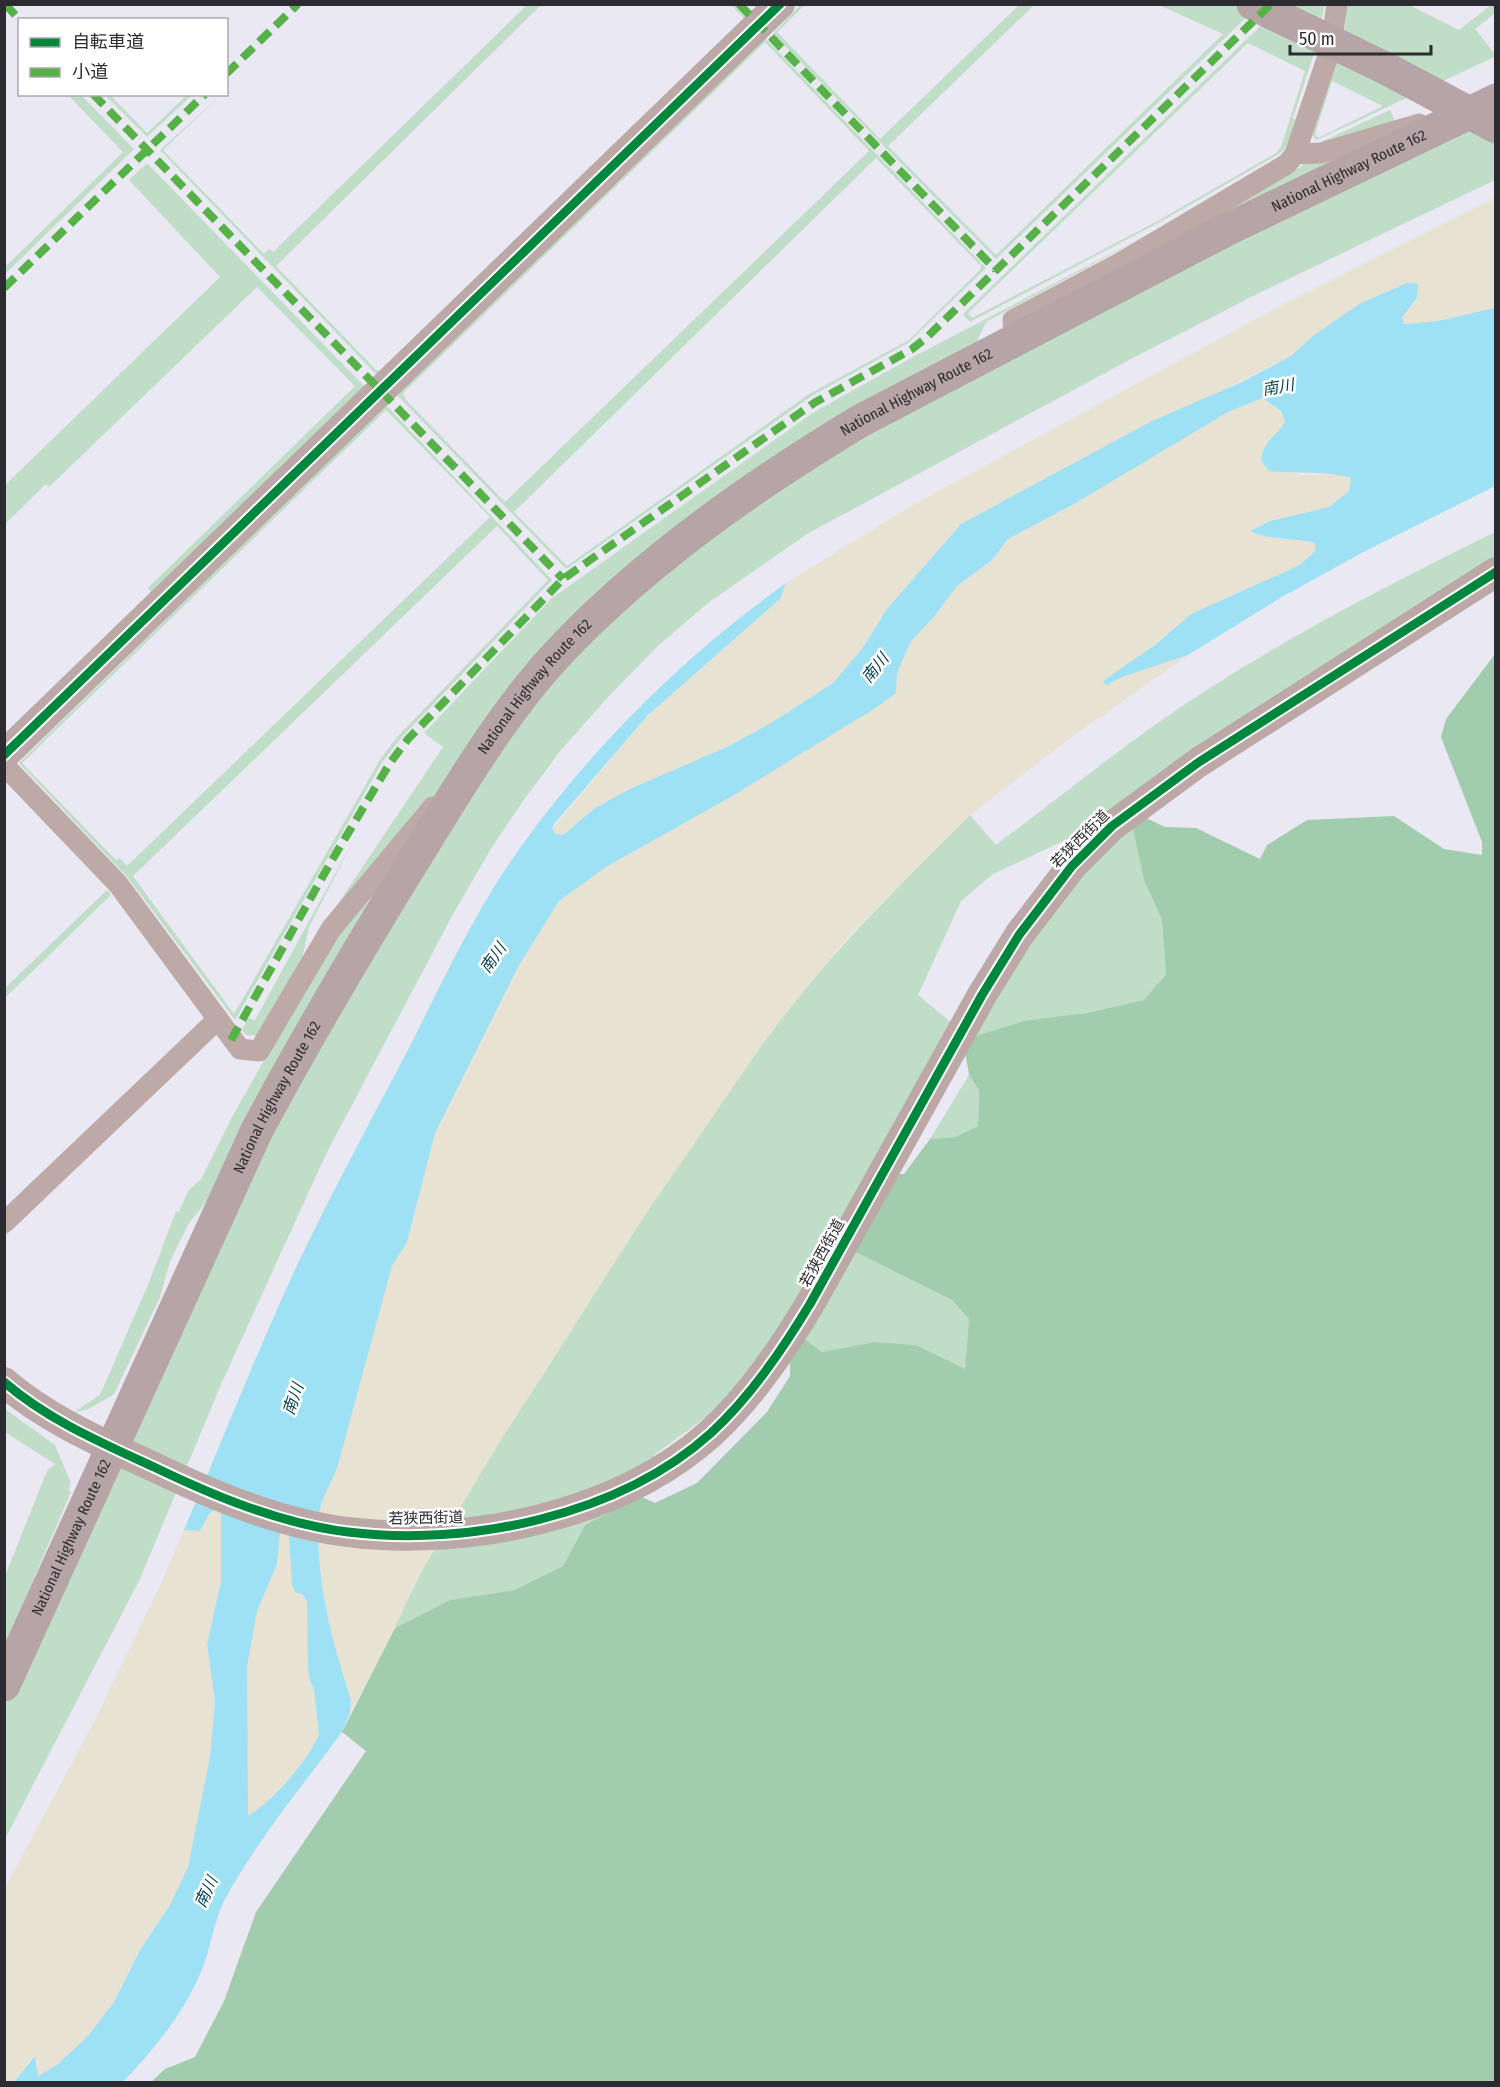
<svg xmlns="http://www.w3.org/2000/svg" width="1500" height="2087" font-family="'Fira Sans Condensed','Noto Sans JP',sans-serif">
  <style>
    .green { fill: #c0ddc8; fill-rule: evenodd }
    .forest { fill: #a2ccae }
    .sand { fill: #e8e2d3 }
    .water { fill: #9ee0f4; fill-rule: evenodd }
    .lines { fill: none; stroke-linecap: round; stroke-linejoin: round }
    .street { stroke: #bdaaa7; stroke-width: 21 }
    .secondary { stroke: #bca8a7; stroke-width: 30 }
    .highway { stroke: #b7a4a6; stroke-width: 33 }
    .quiet { stroke: #56b246; stroke-width: 8; stroke-dasharray: 15 8; stroke-linecap: butt }
    .cycleway-casing { stroke: #fff; stroke-width: 13 }
    .cycleway { stroke: #00873e; stroke-width: 9 }
    .labels { text-anchor: middle; dominant-baseline: central; stroke-width: 5; stroke-linejoin: round; paint-order: stroke }
    .street-label { font-size: 15px; fill: #2c2b31; stroke: #fff }
    .water-label { font-size: 16px; font-style: italic; fill: #04414e; stroke: #fff }
  </style>
  <rect width="100%" height="100%" fill="#eae8f2"/>
  <path class="green" d="M527,5h14l-265,261 100,104 4,1 364,-353 -13,-13h3l14,14 -370,357 -218,-226 61,-55 -58,55 101,104 5,-5 4,3z
    M800,5h5l-28,27 103,107 139,-134h15l-146,141 108,109 227,-221 -64,-29h100l-263,254 -223,-225z
    M1282,5h42v3l-7,36 -24,74 2,2 -7,25 -9,9 -121,69 -188,99 -7,-8zM1248,43l57,28 -24,76 -5,6 -120,69 -184,96 -4,-5z
    M1347,5h62l50,25 32,-25h4v8l-20,16 19,24v4l-177,83 -5,-5 33,-105zM1332,81l51,25 -65,32 -3,-4z
    M765,38l221,230 -78,75 -95,52 -245,173 -4,-1 -167,-172zM765,42l104,109 -364,351 -99,-102 -3,-7zM876,158l105,108 -1,4 -71,70 -100,54 -242,172 -53,-54z
    M68,95h13l53,54 -129,125v-7l118,-115z
    M105,95h5l37,38 40,-38h5l-45,42z
    M1390,110l6,14 -77,19z
    M1495,110v70l-238,114 -126,65 -324,175 -99,69 -49,42 -50,51 -48,54 -38,51 -31,46 -40,69 -125,236 -105,230 -82,197 -135,260 -1,-131 96,-207 13,-15 152,-350 227,-384 107,-128 218,-167z
    M1377,144l-226,112 154,-92z
    M147,163l219,225 -330,316 115,-112 -3,-4 207,-202 -98,-99 -208,200 -3,-3 -41,40v-39l215,-208 -91,-97z
    M1158,229l-172,93 -13,29 -193,109 -338,327 -111,127 112,-167 -19,-14 128,-135 262,-186 99,-55z
    M386,405l166,175 -150,157 -19,24 -148,259 -106,-141 -110,-116zM386,410l104,107 -363,349 -7,-8 -4,2 -94,-97zM497,526l51,54 -150,156 -17,22 -147,256 -101,-138z
    M1495,532v25l-361,238 -43,33 -98,46 -32,27 -43,94 35,29 -177,315 -63,73 -59,43 -14,41 -55,29 -22,41 -49,24 -64,10 -55,28c39,-93 100,-179 155,-264 71,-112 143,-228 223,-334 58,-78 128,-146 197,-215l26,30c52,-39 103,-80 156,-118 107,-76 226,-137 343,-195z
    M1132,825l12,55 18,40 4,53 -21,27 -172,37 20,-36 69,-105z
    M423,828l-210,365 -24,30 -19,38 -10,36 -46,97 -25,15 -15,3 26,-17 50,-115 26,-69 3,1 9,-21 13,-12 30,-60 108,-192z
    M354,839l-45,88 -8,37 -43,72 -12,-1 -4,-5 6,-12 7,2z
    M107,890l4,5 -106,103v-10z
    M969,1075l10,15 -1,36 -23,11 -25,2z
    M853,1251l99,49 17,19 -4,51 -50,-25 -41,-3 -52,10 -17,-13z
    M5,1409l50,36 16,38 -3,7 3,2 -66,154v-70l42,-105 8,-7 -50,-32z"/>
  <path class="forest" d="M1495,654v1428h-1344l14,-13 30,-12 29,-56 32,-89 110,-161 -24,-19 53,-104 55,-28 64,-10 49,-24 22,-41 55,-29 15,7 42,-20 70,-71 23,-36v-14l15,-23 17,13 52,-10 42,3 49,24 4,-50 -17,-19 -99,-49 44,-77h7l26,-35 25,-2 23,-11 1,-36 -10,-15 -4,-23 8,-15 51,-16 62,-8 58,-13 22,-26 -4,-54 -18,-40 -12,-55 12,-8 21,10 31,1 64,31 7,-14 40,-25 87,-4 50,33 38,6v-13l-41,-105 5,-18z"/>
  <path class="sand" d="M1495,198v110l-57,13 -35,3 -1,-7 15,-19 1,-14 -11,-1 -93,52 -23,21 -221,110 -109,58 -74,85 -25,40 -29,34 -62,40 -42,23 -98,43 -36,19 -32,27h-7l-4,-6 96,-114 132,-116 6,-16 127,-78 363,-197z
    M1261,398l20,13 4,11 -4,7 -17,15 36,31 39,-1 13,4 -3,13 -20,16 -59,14 -19,10c14,9 46,8 65,12l-1,8 -15,14 -109,49 -85,71 19,-9 63,-21 -120,85 -98,75 -120,120 -77,94 -134,195 -140,219 -85,141 -19,44 -45,85 1,-13c-19,-60 -36,-121 -32,-184 1,-17 14,-35 19,-51 18,-67 36,-133 54,-200l15,-23 28,-109 83,-166 41,-66 47,-34 128,-72 161,-102 2,-20 14,-32 22,-23 24,-32 35,-26 16,-21 66,-35 154,-92z
    M215,1509l6,3v70l-14,62 8,57 -5,56 -22,110 -18,38 -30,45 -26,52 -26,34 -30,28 -20,12 -2,-1 2,-15 -7,-1 -17,23h-9l-1,-192 91,-170 65,-134 24,-56 16,1 9,-17z
    M285,1532l4,4 3,48 15,17 1,68 2,12 4,8 5,46c-13,28 -45,65 -72,82v-150l10,-56 20,-47 3,-31z"/>
  <path class="water" d="M1407,283l11,1 -1,14 -15,19 2,7 34,-3 57,-13v178l-128,64 -87,48 -92,57 -63,21 -19,9 -3,-4 52,-36 36,-31 109,-49 15,-14v-8c-19,-5 -50,-3 -65,-12l20,-10 59,-14 20,-16 2,-13c-21,-7 -56,-4 -82,-7l-8,-11c5,-26 14,-19 24,-39l-4,-10 -19,-13 -34,14 -154,92 -66,35 -16,21 -35,26 -24,32 -22,23 -14,32 -1,20 -19,14 -143,88 -128,72 -47,34 -41,66 -83,166 -28,109 -15,24c-18,66 -36,132 -54,199 -5,16 -18,34 -19,51 -4,64 13,124 32,184l-1,13 -8,19c-40,55 -86,109 -118,169 -10,20 -13,45 -21,66 -18,45 -47,80 -80,115h-109l21,-26 3,20 20,-12 30,-28 26,-34 26,-52 30,-45 18,-38 22,-110 5,-56 -8,-57 14,-62v-70l-6,-3 -6,5 -9,17 -16,-1c39,-91 75,-184 117,-273 31,-64 64,-126 97,-188 39,-74 73,-153 122,-221 74,-103 163,-191 266,-265l-6,16 -132,116 -94,109 -2,5 4,5 7,1 32,-27 35,-19 99,-43 42,-23 62,-40 29,-34 25,-40 74,-85 191,-103 90,-39 49,-26 23,-21 47,-32zM285,1532l4,4 3,48 3,8 7,2 5,7 1,68 2,12 4,8 5,46c-13,28 -45,65 -71,81l-1,-149 10,-56 20,-47 3,-31z"/>
  <g class="lines">
    <path class="street" d="M1295,154l26,-1 98,-29
      M1014,339l-1,-19 107,-57 167,-99 8,-10 36,-107 6,-43
      M4,765l114,119 122,165 19,2 72,-122 102,-122
      M4,1223l214,-204"/>
    <path class="secondary" d="M4,755l776,-751
      M4,1382c44,38 98,61 150,85 60,29 127,57 194,65 120,15 271,-16 363,-99 40,-37 71,-83 99,-129l172,-309 37,-60 53,-69 40,-40 87,-64 297,-190"/>
    <g class="highway">
      <path d="M1253,4l134,65 109,58"/>
      <path id="s1" d="M4,1685l253,-555c51,-95 106,-188 163,-280 43,-69 85,-141 142,-201 86,-90 192,-164 298,-228l366,-191 270,-130"/>
    </g>
    <path class="quiet" d="M5,4l15,16
      M739,4l257,266
      M226,74l72,-70
      M93,94l470,485
      M4,288l201,-194
      M231,1040l101,-180 58,-97 18,-24 155,-160 251,-176 98,-54 14,-11 345,-334"/>
    <g class="cycleway-casing">
      <path id="cycleway" d="M4,755l776,-751
        M4,1382c44,38 98,61 150,85 60,29 127,57 194,65 120,15 271,-16 363,-99 40,-37 71,-83 99,-129l172,-309 37,-60 53,-69 40,-40 87,-64 297,-190"/>
    </g>
    <use href="#cycleway" class="cycleway"/>
  </g>
  <g class="labels">
    <g class="street-label">
      <text stroke="none"><textPath href="#s1" startOffset="2106">National Highway Route 162</textPath></text>
      <text stroke="none"><textPath href="#s1" startOffset="1620">National Highway Route 162</textPath></text>
      <text stroke="none"><textPath href="#s1" startOffset="1134">National Highway Route 162</textPath></text>
      <text transform="translate(1080 839) rotate(-45)">若狭西街道</text>
      <text stroke="none"><textPath href="#s1" startOffset="648">National Highway Route 162</textPath></text>
      <text transform="translate(822 1253) rotate(-61)">若狭西街道</text>
      <text transform="translate(426 1518) rotate(-1)">若狭西街道</text>
      <text stroke="none"><textPath href="#s1" startOffset="162">National Highway Route 162</textPath></text>
    </g>
    <g class="water-label">
      <text transform="translate(1278 387) rotate(-10)">南川</text>
      <text transform="translate(875 668) rotate(-51)">南川</text>
      <text transform="translate(493 958) rotate(-55)">南川</text>
      <text transform="translate(293 1399) rotate(-71)">南川</text>
      <text transform="translate(206 1892) rotate(-65)">南川</text>
    </g>
  </g>
  <rect width="1500" height="2087" fill="none" stroke="#2c2b31" stroke-width="12"/>
  <rect x="18" y="18" width="210" height="78" fill="#ffffff" stroke="#abaaad" stroke-width="1.5"/>
  <rect x="30" y="38" width="30" height="9" fill="#00873e" stroke="#abaaad" stroke-width="1.5"/>
  <text x="72" y="48" font-size="18" fill="#2c2b31">自転車道</text>
  <rect x="30" y="68" width="30" height="9" fill="#56b246" stroke="#abaaad" stroke-width="1.5"/>
  <text x="72" y="78" font-size="18" fill="#2c2b31">小道</text>
  <path d="M1290 45v9h141v-9" fill="none" stroke="#2c2b31" stroke-width="3"/>
  <text x="1299" y="45" font-size="18" fill="#2c2b31" stroke="#ffffff" stroke-width="4.5" paint-order="stroke">50 m</text>
</svg>
